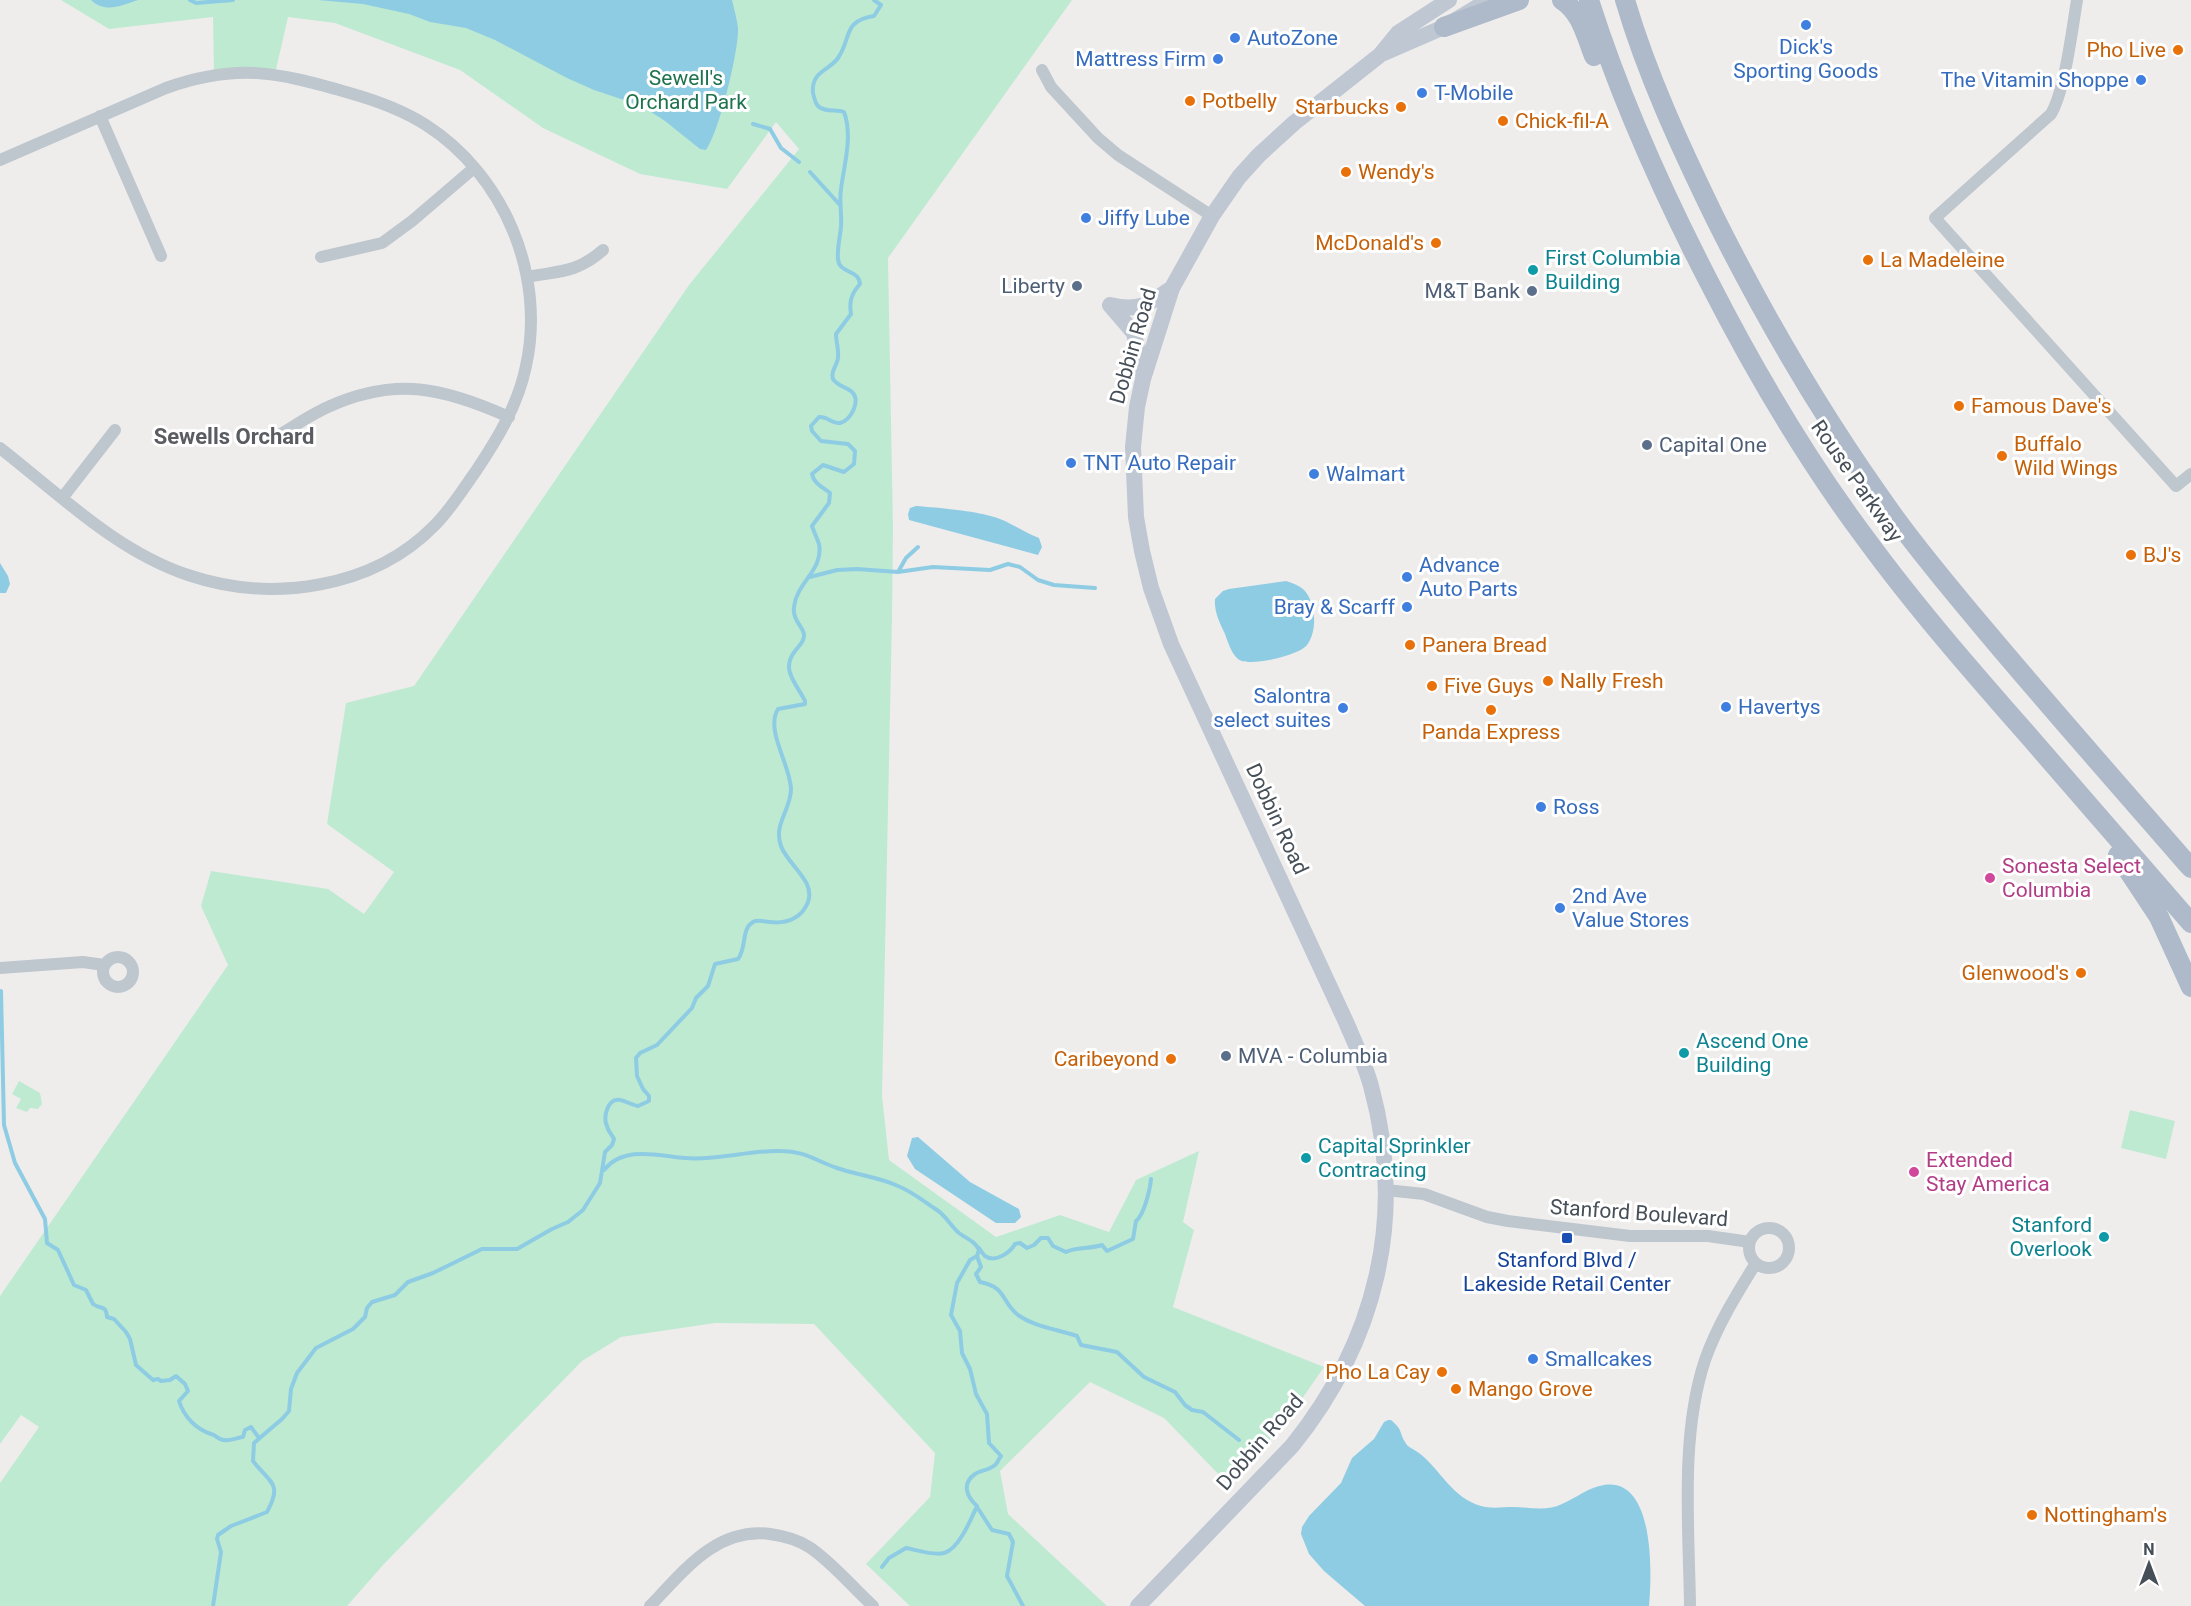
<svg xmlns="http://www.w3.org/2000/svg" width="2191" height="1606" font-family="Roboto,sans-serif">
  <style>
    .green { fill: #beead2 }
    .water { fill: #8ecce3 }
    .lines { fill: none; stroke-linecap: round; stroke-linejoin: round }
    .stream { stroke: #8ecce3; stroke-width: 4 }
    .street { stroke: #bec6ce; stroke-width: 12 }
    .secondary { stroke: #bec7d2; stroke-width: 16 }
    .primary { stroke: #aebac9; stroke-width: 20 }
    .shop-dot { fill: #3f7fe0; stroke: #fff; stroke-width: 2 }
    .food-dot { fill: #e8710a; stroke: #fff; stroke-width: 2 }
    .culture-dot { fill: #0f9aa8; stroke: #fff; stroke-width: 2 }
    .service-dot { fill: #5c6f8a; stroke: #fff; stroke-width: 2 }
    .hotel-dot { fill: #d1479c; stroke: #fff; stroke-width: 2 }
    .transit-dot { fill: #1a4fb4; stroke: #fff; stroke-width: 2 }
    .labels { text-anchor: middle; dominant-baseline: central; stroke-width: 6; stroke-linejoin: round; paint-order: stroke }
    .shop-label { font-size: 21px; fill: #366cbe; stroke: #fff; text-anchor: start }
    .food-label { font-size: 21px; fill: #c56008; stroke: #fff; text-anchor: start }
    .park-label { font-size: 21px; fill: #1e724e; stroke: #fff }
    .culture-label { font-size: 21px; fill: #0d838f; stroke: #fff; text-anchor: start }
    .service-label { font-size: 21px; fill: #4e5e75; stroke: #fff; text-anchor: end }
    .street-label { font-size: 21px; fill: #464f58; stroke: #fff }
    .hotel-label { font-size: 21px; fill: #b23c85; stroke: #fff; text-anchor: start }
    .transit-label { font-size: 21px; fill: #164399; stroke: #fff }
    .neighbourhood-label { font-size: 22px; font-weight: bold; fill: #5a5c61; stroke: #fff }
  </style>
  <rect width="100%" height="100%" fill="#efedec"/>
  <path class="green" d="M61,0h1011l-184,258 5,270 -1,90 -10,478 7,64 107,77 64,-22 49,17 27,-52 63,-29 -16,71 11,8 -21,77 151,60 -38,55 -58,62 -64,-66 -74,-36 -90,89 8,43 99,92h-197l-44,-42 64,-67 5,-44 -121,-129 -99,-1 -94,14 -39,24 -198,203 -37,42h-347v-123l39,-56 -18,-12 -21,29v-148l228,-331 -27,-59 10,-35 117,18 36,25 30,-42 -67,-48 19,-121 68,-17 275,-401 110,-136 -23,-27 -49,67 -87,-15 -97,-46 -83,-58 -125,-47 -47,-6 -13,57 -61,1 -1,-58 -104,12z
    M19,1081l21,12 2,11 -4,5 -8,-1 -3,4 -11,-4 5,-9 -9,-5z
    M2130,1110l45,11 -9,38 -45,-11z"/>
  <path class="water" d="M91,0h47c-16,5 -33,14 -47,0z
    M318,0h414c2,9 5,19 6,28 1,22 -19,105 -32,122l-6,-1 -35,-28 -23,-15 -48,-16 -27,-12 -72,-38 -29,-12 -36,-6 -21,-8 -46,-10z
    M916,506c24,2 68,5 89,15 12,6 22,12 34,17l3,9 -4,8 -129,-35 -1,-6 2,-6z
    M0,563l8,13 2,8 -4,9h-6z
    M1286,581c6,2 12,4 17,8 13,12 15,42 4,56 -7,10 -59,23 -69,14 -7,-6 -10,-17 -13,-25 -5,-11 -11,-22 -10,-35l8,-8 6,-2z
    M918,1137l52,45 49,27 2,8 -6,6h-19l-81,-54 -8,-13 5,-18z
    M1388,1420h3c12,10 8,12 14,22 3,6 9,7 14,11 22,17 33,45 62,53 10,3 22,1 32,1 17,0 33,5 49,-3 14,-6 27,-17 42,-19 51,-8 48,89 45,121h-284l-41,-35 -15,-17 -8,-20 1,-7 7,-11 32,-33 11,-25 22,-19 10,-17z"/>
  <g class="lines">
    <path class="stream" d="M190,0l6,3 37,-3
      M753,124l17,5 11,19 18,14
      M810,172l30,33
      M898,572l8,-14 12,-11
      M810,577l27,-7 20,-1 41,3 35,-5 57,3 18,-6 12,3 18,13 16,5 41,3
      M1,991l3,134 11,38 30,56 2,24 11,7 16,35 12,5 7,14c8,6 13,0 14,13l7,2 12,13 4,7 6,26 17,15 5,-1 3,2 9,-1 6,-4 9,8 3,7 -9,10c5,16 17,28 32,33 5,1 8,6 13,6 6,1 12,-2 19,-3l2,-7 6,-3 8,11
      M604,1170c20,-25 55,-14 81,-12 32,3 64,-8 96,-7 24,0 35,10 56,17 20,7 42,9 61,18 13,5 27,16 39,24 9,6 14,16 22,23 8,6 16,8 20,17l-2,6 4,11 -5,7 4,8c27,5 21,20 38,33 17,12 39,14 59,21l4,9 36,7 27,25 31,15 10,13 7,5 11,2 36,28
      M979,1248c2,3 4,6 6,8 10,7 25,-3 30,-12l5,-1 7,5 7,-3 7,-7h7l5,8 13,6c9,-5 24,-3 36,-7l5,6 26,-12 3,-18c8,-6 14,-31 15,-42
      M977,1507l15,23 17,4 4,8 -6,34 16,30
      M882,1567l7,-9 17,-10c11,2 28,8 38,5 15,-4 27,-34 33,-47 -10,-9 -16,-22 -2,-32 6,-4 16,-4 21,-10 2,-2 3,-6 5,-8l-12,-13 -2,-29 -11,-20 -6,-25 -8,-16 -2,-22 -9,-16 6,-32 13,-23 7,-4
      M213,1606l8,-54 -4,-13 1,-4 13,-9 36,-14c16,-29 3,-29 -14,-51l1,-18 28,-24 7,-8 2,-22 6,-16 19,-25 37,-19 12,-12 2,-9 5,-6 23,-7 13,-13 25,-9 49,-24h35l35,-20 16,-7 15,-12 17,-27 5,-31 7,-7 2,-6c-2,-4 -6,-8 -7,-13 -4,-8 0,-28 13,-26 6,1 12,5 18,6l11,-5v-5l-6,-7 -6,-13 -1,-18 4,-5 17,-8 35,-37 4,-10 12,-12 7,-22 23,-5c9,-12 3,-30 15,-37 5,-3 11,0 17,0 17,2 32,-4 38,-20 8,-21 -21,-38 -27,-56 -8,-22 10,-36 10,-57 -1,-25 -26,-59 -13,-80l27,-5v-3c-8,-17 -25,-31 -10,-50 3,-4 9,-9 9,-15 1,-8 -12,-15 -10,-29 2,-24 30,-37 25,-63 -2,-6 -5,-12 -7,-18l17,-23 1,-10c-7,-6 -16,-9 -18,-19l11,-9 21,7 10,-8 1,-13 -7,-7 -27,-3 -9,-10 -1,-5 8,-9c8,-1 13,7 21,6 11,-3 21,-22 12,-31 -5,-5 -15,-6 -19,-13 -3,-9 5,-14 5,-22 1,-7 -2,-15 -2,-23l15,-20c-2,-12 0,-20 9,-30 -1,-15 -21,-10 -22,-25 -1,-10 2,-22 3,-32 1,-13 -2,-25 0,-38 3,-24 12,-53 3,-77 -8,-3 -19,1 -26,-6 -3,-3 -4,-9 -5,-13 -2,-22 16,-22 25,-35 14,-20 4,-37 36,-42l7,-11 -7,-5"/>
    <path class="street" d="M2077,0c-5,30 -12,90 -26,114l-116,104 241,268 15,-12
      M1042,70l9,17 47,51 20,17 94,61
      M100,116l61,140
      M0,160l166,-72c71,-25 110,-16 180,4 29,8 55,17 80,33 78,50 120,150 100,241 -8,39 -28,72 -50,105 -13,18 -25,38 -41,54 -62,64 -164,78 -247,50 -72,-24 -129,-81 -188,-127
      M321,257l61,-14 30,-22 62,-53
      M527,277c32,-6 50,-4 76,-27
      M276,437c17,-10 34,-22 52,-30 68,-31 116,-19 181,10
      M63,497l52,-67
      M103 972a15 15 0 1 1 30 0a15 15 0 1 1-30 0Z
      M0,968l83,-6 21,3
      M1386,1190l38,4 63,23 21,4 122,15h78l42,6
      M1749 1248a20 20 0 1 1 40 0a20 20 0 1 1-40 0Z
      M650,1606c33,-34 66,-79 120,-72 14,2 27,5 39,13 23,15 43,40 64,59
      M1690,1606c-1,-78 -10,-171 15,-246 12,-34 31,-65 51,-97"/>
    <path class="secondary" d="M1384,53l60,-26 45,-27
      M1110,305l24,28 8,39
      M1110,305c30,7 39,-1 62,-17
      M1138,1606l154,-160c84,-104 115,-229 79,-360 -6,-22 -16,-43 -25,-64l-175,-378 -20,-56 -9,-37 -6,-34 -3,-70 4,-40 6,-28 29,-91 40,-72 27,-39 20,-22 35,-32 86,-68 18,-22 51,-33"/>
    <path class="primary" d="M1562,0c19,12 24,36 32,56
      M1589,0c31,98 73,191 120,282 46,90 97,177 157,257 52,71 110,137 168,203 52,60 105,121 157,181
      M1625,0c22,75 56,148 90,218 52,104 110,203 178,297 34,47 72,91 109,135 62,73 126,146 189,218
      M1444,27l75,-27
      M2118,855l41,62 32,70"/>
  </g>
  <g class="shop-dot">
    <circle cx="1806" cy="25" r="6"/>
    <circle cx="1235" cy="38" r="6"/>
    <circle cx="1218" cy="59" r="6"/>
    <circle cx="2141" cy="80" r="6"/>
    <circle cx="1422" cy="93" r="6"/>
    <circle cx="1086" cy="218" r="6"/>
    <circle cx="1071" cy="463" r="6"/>
    <circle cx="1314" cy="474" r="6"/>
    <circle cx="1407" cy="577" r="6"/>
    <circle cx="1407" cy="607" r="6"/>
    <circle cx="1726" cy="707" r="6"/>
    <circle cx="1343" cy="708" r="6"/>
    <circle cx="1541" cy="807" r="6"/>
    <circle cx="1560" cy="908" r="6"/>
    <circle cx="1533" cy="1359" r="6"/>
  </g>
  <g class="food-dot">
    <circle cx="2178" cy="50" r="6"/>
    <circle cx="1190" cy="101" r="6"/>
    <circle cx="1401" cy="107" r="6"/>
    <circle cx="1503" cy="121" r="6"/>
    <circle cx="1346" cy="172" r="6"/>
    <circle cx="1436" cy="243" r="6"/>
    <circle cx="1868" cy="260" r="6"/>
    <circle cx="1959" cy="406" r="6"/>
    <circle cx="2002" cy="456" r="6"/>
    <circle cx="2131" cy="555" r="6"/>
    <circle cx="1410" cy="645" r="6"/>
    <circle cx="1548" cy="681" r="6"/>
    <circle cx="1432" cy="686" r="6"/>
    <circle cx="1491" cy="710" r="6"/>
    <circle cx="2081" cy="973" r="6"/>
    <circle cx="1171" cy="1059" r="6"/>
    <circle cx="1442" cy="1372" r="6"/>
    <circle cx="1456" cy="1389" r="6"/>
    <circle cx="2032" cy="1515" r="6"/>
  </g>
  <g class="culture-dot">
    <circle cx="1533" cy="270" r="6"/>
    <circle cx="1684" cy="1053" r="6"/>
    <circle cx="1306" cy="1158" r="6"/>
    <circle cx="2104" cy="1237" r="6"/>
  </g>
  <g class="service-dot">
    <circle cx="1077" cy="286" r="6"/>
    <circle cx="1532" cy="291" r="6"/>
    <circle cx="1647" cy="445" r="6"/>
    <circle cx="1226" cy="1056" r="6"/>
  </g>
  <g class="hotel-dot">
    <circle cx="1990" cy="878" r="6"/>
    <circle cx="1914" cy="1172" r="6"/>
  </g>
  <rect class="transit-dot" x="1561" y="1232" width="12" height="12" rx="3"/>
  <g class="labels">
    <g class="shop-label">
      <text x="1247" y="38">AutoZone</text>
      <text x="1806" y="47" text-anchor="middle">Dick's<tspan x="1806" dy="24">Sporting Goods</tspan></text>
      <text x="1206" y="59" text-anchor="end">Mattress Firm</text>
      <text x="2129" y="80" text-anchor="end">The Vitamin Shoppe</text>
      <text x="1434" y="93">T-Mobile</text>
      <text x="1098" y="218">Jiffy Lube</text>
      <text x="1083" y="463">TNT Auto Repair</text>
      <text x="1326" y="474">Walmart</text>
      <text x="1419" y="565">Advance<tspan x="1419" dy="24">Auto Parts</tspan></text>
      <text x="1395" y="607" text-anchor="end">Bray &amp; Scarff</text>
      <text x="1331" y="696" text-anchor="end">Salontra<tspan x="1331" dy="24">select suites</tspan></text>
      <text x="1738" y="707">Havertys</text>
      <text x="1553" y="807">Ross</text>
      <text x="1572" y="896">2nd Ave<tspan x="1572" dy="24">Value Stores</tspan></text>
      <text x="1545" y="1359">Smallcakes</text>
    </g>
    <g class="food-label">
      <text x="2166" y="50" text-anchor="end">Pho Live</text>
      <text x="1202" y="101">Potbelly</text>
      <text x="1389" y="107" text-anchor="end">Starbucks</text>
      <text x="1515" y="121">Chick-fil-A</text>
      <text x="1358" y="172">Wendy's</text>
      <text x="1424" y="243" text-anchor="end">McDonald's</text>
      <text x="1880" y="260">La Madeleine</text>
      <text x="1971" y="406">Famous Dave's</text>
      <text x="2014" y="444">Buffalo<tspan x="2014" dy="24">Wild Wings</tspan></text>
      <text x="2143" y="555">BJ's</text>
      <text x="1422" y="645">Panera Bread</text>
      <text x="1560" y="681">Nally Fresh</text>
      <text x="1444" y="686">Five Guys</text>
      <text x="1491" y="732" text-anchor="middle">Panda Express</text>
      <text x="2069" y="973" text-anchor="end">Glenwood's</text>
      <text x="1159" y="1059" text-anchor="end">Caribeyond</text>
      <text x="1430" y="1372" text-anchor="end">Pho La Cay</text>
      <text x="1468" y="1389">Mango Grove</text>
      <text x="2044" y="1515">Nottingham's</text>
    </g>
    <g class="park-label">
      <text x="686" y="78">Sewell's<tspan x="686" dy="24">Orchard Park</tspan></text>
    </g>
    <g class="culture-label">
      <text x="1545" y="258">First Columbia<tspan x="1545" dy="24">Building</tspan></text>
      <text x="1696" y="1041">Ascend One<tspan x="1696" dy="24">Building</tspan></text>
      <text x="1318" y="1146">Capital Sprinkler<tspan x="1318" dy="24">Contracting</tspan></text>
      <text x="2092" y="1225" text-anchor="end">Stanford<tspan x="2092" dy="24">Overlook</tspan></text>
    </g>
    <g class="service-label">
      <text x="1065" y="286">Liberty</text>
      <text x="1520" y="291">M&amp;T Bank</text>
      <text x="1659" y="445" text-anchor="start">Capital One</text>
      <text x="1238" y="1056" text-anchor="start">MVA - Columbia</text>
    </g>
    <g class="street-label">
      <text transform="translate(1133 346) rotate(-74)">Dobbin Road</text>
      <text transform="translate(1857 481) rotate(55)">Rouse Parkway</text>
      <text transform="translate(1277 819) rotate(65)">Dobbin Road</text>
      <text transform="translate(1639 1213) rotate(4)">Stanford Boulevard</text>
      <text transform="translate(1260 1442) rotate(-49)">Dobbin Road</text>
    </g>
    <g class="hotel-label">
      <text x="2002" y="866">Sonesta Select<tspan x="2002" dy="24">Columbia</tspan></text>
      <text x="1926" y="1160">Extended<tspan x="1926" dy="24">Stay America</tspan></text>
    </g>
    <g class="transit-label">
      <text x="1567" y="1260">Stanford Blvd /<tspan x="1567" dy="24">Lakeside Retail Center</tspan></text>
    </g>
    <g class="neighbourhood-label">
      <text x="234" y="436">Sewells Orchard</text>
    </g>
  </g>
  <g transform="translate(2149 1564)" stroke="#ffffff" stroke-width="4.5" paint-order="stroke">
  <path d="M0-4.5L10 22L0 15L-10 22Z" fill="#464f58"/>
  <text y="-9" font-size="16" font-weight="bold" text-anchor="middle" fill="#464f58">N</text>
  </g>
</svg>
